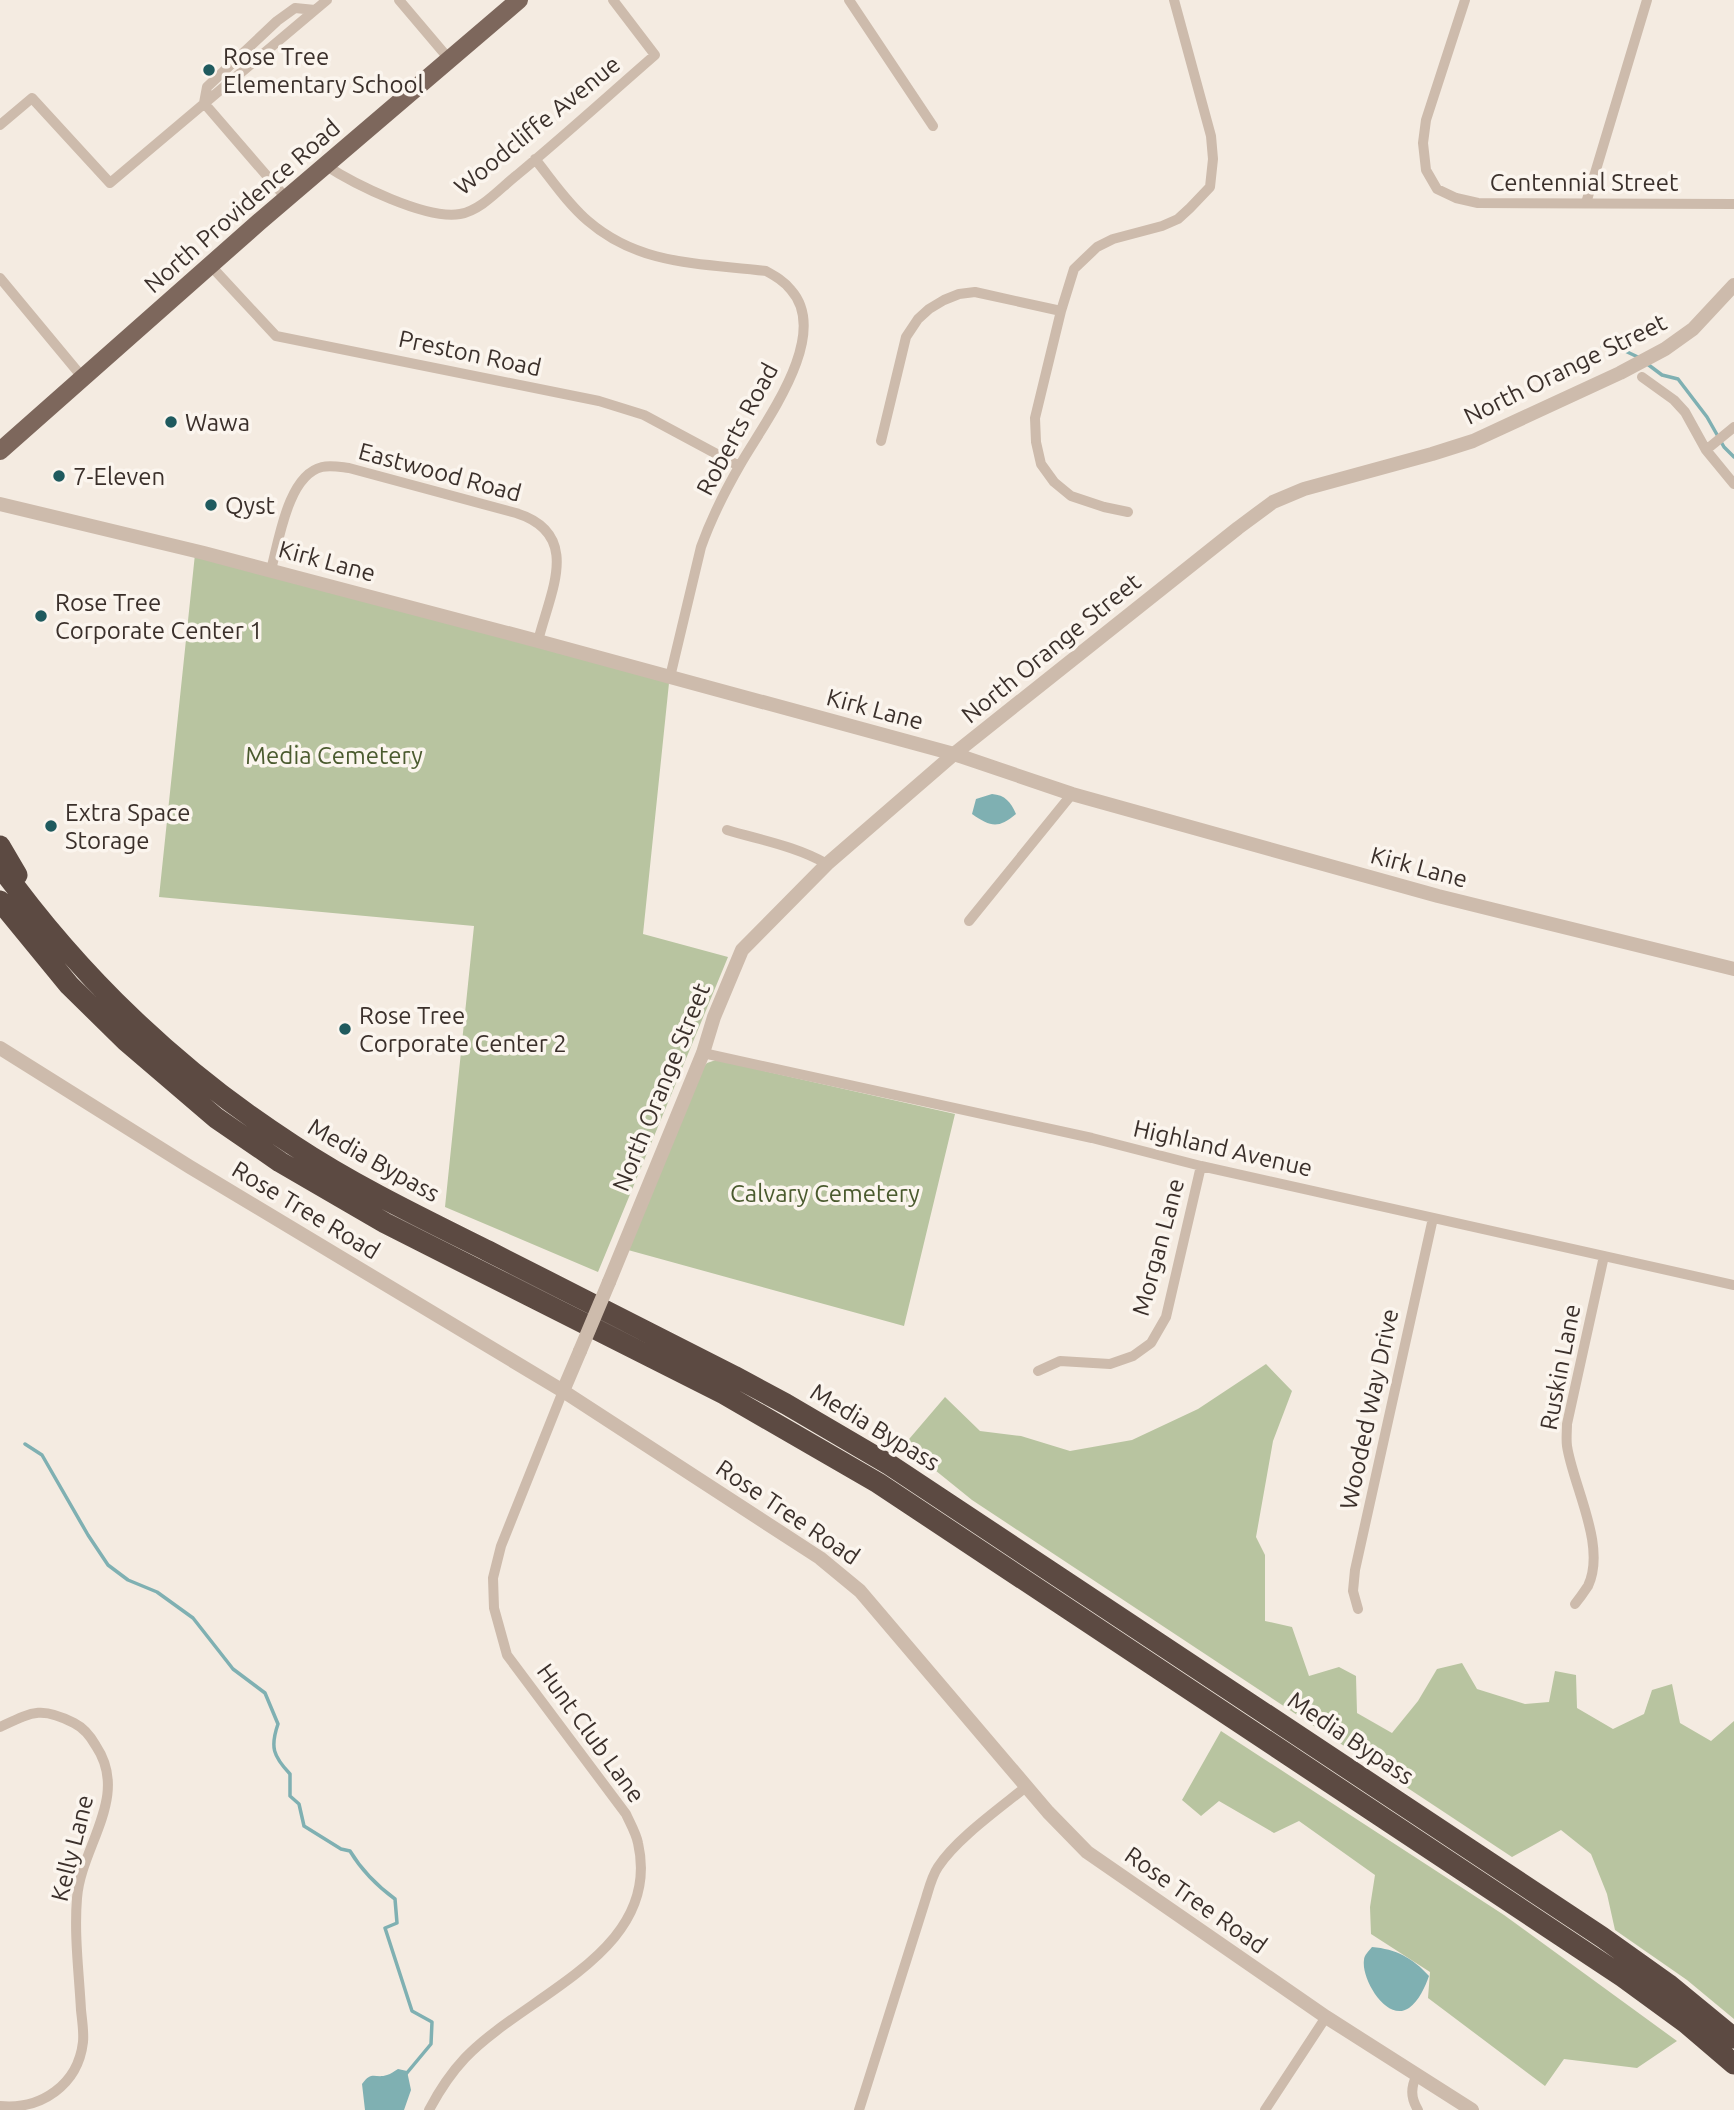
<svg xmlns="http://www.w3.org/2000/svg" width="1734" height="2110" font-family="Ubuntu,sans-serif">
  <style>
    .green { fill: #b8c4a0 }
    .water { fill: #7fb0b2 }
    .lines { fill: none; stroke-linecap: round; stroke-linejoin: round }
    .stream { stroke: #7fb0b2; stroke-width: 3.5 }
    .minor { stroke: #cdbbac; stroke-width: 10 }
    .tertiary { stroke: #cdbbac; stroke-width: 14 }
    .primary { stroke: #7d675c; stroke-width: 18 }
    .motorway { stroke: #5c4a42; stroke-width: 21 }
    .tertiary-bridge { stroke: #cdbbac; stroke-width: 14 }
    .poi-dot { fill: #1f5a5e; stroke: #fbf5ee; stroke-width: 2.5 }
    .labels { text-anchor: middle; dominant-baseline: central; stroke-width: 7; stroke-linejoin: round; paint-order: stroke }
    .poi-label { font-size: 24px; fill: #3b302b; stroke: #fbf5ee; text-anchor: start }
    .street-label { font-size: 24px; fill: #3b302b; stroke: #fbf5ee }
    .park-label { font-size: 24px; fill: #4a5a2e; stroke: #fbf5ee }
  </style>
  <rect width="100%" height="100%" fill="#f4ebe1"/>
  <path class="green" d="M195,554l474,129 -26,251 85,23 -130,315 -153,-65 29,-281 -315,-29z
    M716,1060l239,54 -51,212 -276,-76 74,-181 5,-6z
    M1266,1364l26,27 -19,50 -17,96 9,18v66l27,6 17,49 30,-9 17,9 1,37 35,20 26,-32 19,-32 25,-6 15,26 48,15 24,-2 6,-31 21,4 1,33 36,21 31,-15 8,-24 20,-6 8,39 31,18 23,-20v298l-47,-39 -72,-50 -8,-36 -16,-40 -30,-24 -49,27 -540,-357 -68,-55 41,-48 35,34 41,5 49,15 62,-11 66,-31z
    M1221,1731l283,184 173,126 -40,27 -73,-9 -19,27 -117,-88 2,-26 -59,-38 -1,-27 5,-32 -76,-54 -25,12 -55,-32 -18,15 -19,-16z"/>
  <path class="water" d="M992,794c13,1 19,8 24,20 -18,15 -25,13 -44,0l4,-15z
    M1372,1947c24,2 41,11 57,29 -4,11 -10,25 -20,32 -22,15 -48,-29 -45,-48 0,-5 5,-9 8,-13z
    M398,2069l9,2 4,19 -7,20h-39l-3,-26c10,-14 13,-5 25,-9 4,-1 7,-4 11,-6z"/>
  <g class="lines">
    <path class="stream" d="M1602,346l21,4 17,8
      M1646,363l16,12 16,4 29,38 17,30 10,10
      M25,1444l17,11 46,80 20,30 20,15 29,12 36,26 40,51 32,24 13,31c-8,23 -5,32 12,50v22l9,8 5,22 37,23 9,2c12,20 26,34 45,48l2,24 -12,5 27,83 20,11 -1,22 -25,30"/>
    <path class="minor" d="M399,0l50,59
      M849,0l84,126
      M1465,0l-39,120 -3,23 3,27 11,19 19,9 22,5 256,1
      M204,103l3,-16 70,-66 18,-13 20,2
      M204,103l82,95
      M0,125l32,-27 78,85 217,-183
      M535,159c17,21 32,44 53,62 52,45 113,42 178,50 9,5 18,10 25,19 41,46 -28,134 -51,175 -15,26 -29,54 -39,82l-31,130
      M325,165c29,19 101,55 135,49 22,-4 40,-26 57,-39 47,-39 92,-80 138,-120l-42,-55
      M1586,203l61,-203
      M210,265l66,71 323,65 45,14 95,51
      M0,278l83,100
      M1642,377l32,23 11,12 21,38 28,34
      M881,441l25,-104 12,-18 11,-10 15,-9 15,-6 16,-2 86,19
      M1706,450l28,-23
      M1128,512l-24,-5 -33,-11 -17,-14 -13,-18 -5,-22 -1,-24 26,-107 13,-42 23,-22 16,-8 49,-13 16,-7 12,-11 20,-21 3,-28 -2,-23 -37,-136
      M271,570c8,-30 17,-95 51,-103 9,-2 18,0 27,1l167,45c67,21 34,79 22,128
      M727,830c33,10 69,16 100,34
      M969,921l103,-127
      M703,1053l389,85 109,28 533,119
      M1038,1371l22,-10 50,3 23,-8 18,-13 15,-26 35,-151
      M1575,1604c4,-5 9,-12 13,-18 19,-40 -15,-100 -21,-140 -1,-7 0,-15 0,-22l37,-168
      M1358,1609l-5,-18 2,-21 78,-352
      M0,1727c32,-15 41,-21 74,-4 10,5 17,14 22,23 34,51 -15,100 -19,152 -3,37 2,75 4,112 1,10 3,22 2,32 -5,43 -42,68 -83,64
      M1417,2074c-6,13 -7,23 1,36
      M429,2110c10,-19 21,-36 36,-52 61,-64 198,-106 173,-215 -2,-10 -8,-20 -12,-29l-119,-159 -13,-47 -1,-30 8,-32 62,-155
      M859,2110l67,-212c3,-10 6,-22 12,-31 18,-28 62,-59 89,-81
      M1265,2110l61,-93"/>
    <path class="tertiary" d="M0,504l204,49 334,88 416,113 118,40 366,102 296,73
      M0,1048l190,119 373,224 257,167 40,33 188,221 39,40 239,165 146,93
      M609,1282l94,-229 11,-36 28,-67 85,-86 127,-110 284,-226 35,-26 31,-13 128,-35 41,-13 147,-68 45,-24 28,-20 41,-44
      M563,1391l17,-40"/>
    <path class="primary" d="M0,451l259,-229 260,-222"/>
    <path class="motorway" d="M0,846l17,29
      M0,866c79,110 179,206 293,279 62,41 129,73 195,106 82,42 164,83 246,125l52,28 104,61 712,472 66,47 66,54
      M0,901l69,84 57,56 90,77 64,44 105,61 339,171 154,89 745,494 63,46 48,41"/>
    <path class="tertiary-bridge" d="M580,1351l29,-69"/>
  </g>
  <g class="poi-dot">
    <circle cx="209" cy="70" r="7"/>
    <circle cx="171" cy="422" r="7"/>
    <circle cx="59" cy="476" r="7"/>
    <circle cx="211" cy="505" r="7"/>
    <circle cx="41" cy="616" r="7"/>
    <circle cx="51" cy="826" r="7"/>
    <circle cx="345" cy="1029" r="7"/>
  </g>
  <g class="labels">
    <g class="poi-label">
      <text x="223" y="56">Rose Tree<tspan x="223" dy="28">Elementary School</tspan></text>
      <text x="185" y="422">Wawa</text>
      <text x="73" y="476">7-Eleven</text>
      <text x="225" y="505">Qyst</text>
      <text x="55" y="602">Rose Tree<tspan x="55" dy="28">Corporate Center 1</tspan></text>
      <text x="65" y="812">Extra Space<tspan x="65" dy="28">Storage</tspan></text>
      <text x="359" y="1015">Rose Tree<tspan x="359" dy="28">Corporate Center 2</tspan></text>
    </g>
    <g class="street-label">
      <text transform="translate(537 125) rotate(-39)">Woodcliffe Avenue</text>
      <text x="1584" y="182">Centennial Street</text>
      <text transform="translate(242 206) rotate(-41)">North Providence Road</text>
      <text transform="translate(470 353) rotate(12)">Preston Road</text>
      <text transform="translate(1565 369) rotate(-26)">North Orange Street</text>
      <text transform="translate(737 429) rotate(-62)">Roberts Road</text>
      <text transform="translate(440 472) rotate(15)">Eastwood Road</text>
      <text transform="translate(327 561) rotate(15)">Kirk Lane</text>
      <text transform="translate(1051 648) rotate(-39)">North Orange Street</text>
      <text transform="translate(875 709) rotate(15)">Kirk Lane</text>
      <text transform="translate(1419 867) rotate(15)">Kirk Lane</text>
      <text transform="translate(661 1087) rotate(-68)">North Orange Street</text>
      <text transform="translate(1223 1148) rotate(13)">Highland Avenue</text>
      <text transform="translate(374 1160) rotate(29)">Media Bypass</text>
      <text transform="translate(306 1210) rotate(31)">Rose Tree Road</text>
      <text transform="translate(1158 1247) rotate(-75)">Morgan Lane</text>
      <text transform="translate(1560 1367) rotate(-79)">Ruskin Lane</text>
      <text transform="translate(1369 1409) rotate(-78)">Wooded Way Drive</text>
      <text transform="translate(875 1427) rotate(31)">Media Bypass</text>
      <text transform="translate(788 1512) rotate(34)">Rose Tree Road</text>
      <text transform="translate(591 1733) rotate(54)">Hunt Club Lane</text>
      <text transform="translate(1351 1738) rotate(34)">Media Bypass</text>
      <text transform="translate(72 1848) rotate(-76)">Kelly Lane</text>
      <text transform="translate(1196 1900) rotate(35)">Rose Tree Road</text>
    </g>
    <g class="park-label">
      <text x="334" y="755">Media Cemetery</text>
      <text x="825" y="1193">Calvary Cemetery</text>
    </g>
  </g>
</svg>
